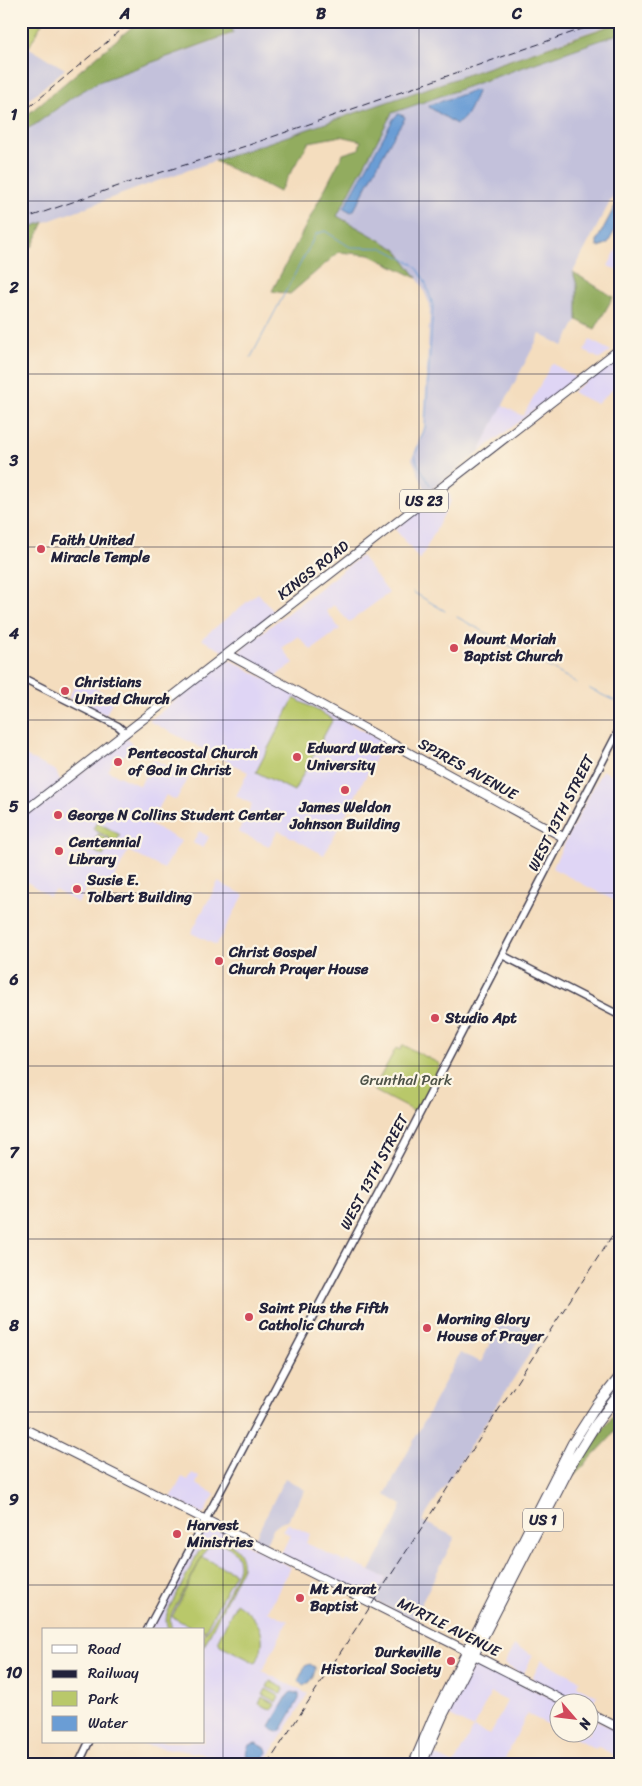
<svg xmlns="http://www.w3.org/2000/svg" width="642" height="1786" font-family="Sriracha,sans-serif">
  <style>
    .built { fill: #dfd5f5; fill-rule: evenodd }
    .industrial { fill: #c3c1db }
    .green { fill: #b9c86a; stroke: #6e7552 }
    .forest { fill: #92ac5e; stroke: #5a674c }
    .water { fill: #6a9dd5; stroke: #466088 }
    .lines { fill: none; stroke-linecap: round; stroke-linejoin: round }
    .stream { stroke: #6a9dd5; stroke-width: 1 }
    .tertiary-casing { stroke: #423e4f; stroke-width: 9 }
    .secondary-casing { stroke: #423e4f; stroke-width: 10 }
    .primary-casing { stroke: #423e4f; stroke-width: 10 }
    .trunk-casing { stroke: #423e4f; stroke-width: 11 }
    .tertiary { stroke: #fff; stroke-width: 6 }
    .secondary { stroke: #fff; stroke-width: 8 }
    .primary { stroke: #fff; stroke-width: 8 }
    .trunk { stroke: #fff; stroke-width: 9 }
    .rail { stroke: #22223b; stroke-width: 1; stroke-dasharray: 8 4; stroke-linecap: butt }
    .grid { fill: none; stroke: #22223b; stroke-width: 1; stroke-opacity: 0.55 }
    .poi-dot { fill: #d1495b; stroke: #fcf5e5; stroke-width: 2 }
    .labels { text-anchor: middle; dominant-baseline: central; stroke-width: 4.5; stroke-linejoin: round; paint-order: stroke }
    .shield { fill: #fcf5e5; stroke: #63616e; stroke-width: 1 }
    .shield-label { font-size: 14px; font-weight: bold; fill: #22223b }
    .poi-label { font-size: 15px; font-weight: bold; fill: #22223b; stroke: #fcf5e5; text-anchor: start }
    .street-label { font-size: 15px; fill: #22223b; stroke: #fcf5e5 }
    .park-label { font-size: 15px; fill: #4f5449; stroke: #fcf5e5 }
    .neatline { fill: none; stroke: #22223b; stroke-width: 2 }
    .grid-label { font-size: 16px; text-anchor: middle; font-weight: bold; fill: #22223b }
  </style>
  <rect width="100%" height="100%" fill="#fcf5e5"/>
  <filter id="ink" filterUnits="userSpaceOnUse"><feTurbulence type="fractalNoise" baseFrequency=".02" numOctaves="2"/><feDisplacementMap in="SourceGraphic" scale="10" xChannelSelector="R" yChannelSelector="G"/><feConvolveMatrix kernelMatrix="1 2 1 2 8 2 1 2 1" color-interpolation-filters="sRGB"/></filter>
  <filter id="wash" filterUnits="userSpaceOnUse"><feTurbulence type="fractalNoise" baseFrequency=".0096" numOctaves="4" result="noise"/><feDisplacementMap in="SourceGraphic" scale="20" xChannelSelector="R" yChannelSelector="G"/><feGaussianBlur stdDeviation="1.12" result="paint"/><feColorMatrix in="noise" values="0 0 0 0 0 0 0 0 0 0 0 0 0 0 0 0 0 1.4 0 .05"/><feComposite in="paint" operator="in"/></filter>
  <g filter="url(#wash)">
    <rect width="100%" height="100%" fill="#f4ddbe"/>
    <path class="built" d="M621,241v31l-13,-6z
      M590,340l21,11 -11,8 -16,-8z
      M621,353v34l-4,-2 -20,19 -25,-12z
      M552,363l24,15 -95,73 -1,-2 22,-44 21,11z
      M446,490l4,5 1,6 -31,59 -25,-31z
      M361,556l28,37 -40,29 -15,-17 -8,6 14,18 -29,21 -13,-14 -16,12 12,15 -20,14 -31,-17 -3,-7 1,-4z
      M258,593l16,19 -50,40 -23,-13z
      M230,660l154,82 -60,113 -46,-25 -9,16 -31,-14 14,-28 -16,-8 12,-24 -99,-51 77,-60z
      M78,680l36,18 -8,17 -38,-17z
      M127,738l5,6 -9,13 -6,-3 -9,17 32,15 13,-27 36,18 -13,23 -10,-5 -16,29 31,17 -17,28 -36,-18 -19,38 -18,-9 -13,23 -23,-13 -6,6 -22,-14 -6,10v-138l35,17 3,8 8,5z
      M602,770l19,10v124l-69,-36z
      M199,831l10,6 -6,11 -10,-5z
      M218,882l26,13 -28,50 -25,-12z
      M192,1473l7,4 -3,7 19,10 -11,19h-3l-30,-15 11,-21 6,3z
      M287,1523l23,11 -4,9 39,19 1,-2 40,18 -13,22 -92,-46 9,-19 -8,-4z
      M211,1526l80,41 -23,44 20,10 -26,50 46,23 -44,70 -136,-22h76v-112h-54l54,-102z
      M514,1645l19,10 -10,20 -19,-11z
      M541,1660l39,20 -3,6 20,10 -7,13v-5l-11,-1 -47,-24z
      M476,1665h5l81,38 -2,1 -1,26 -32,-16 -25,51h-68l-6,-4 3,-8 23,11 19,-36 -25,-13 24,-47zM491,1693l16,8 -17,34 -17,-7z
      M590,1717l31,16 -1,25 -23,-12 -1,3 -29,-15h23z"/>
    <path class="industrial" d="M231,21h390l-450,155 -150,55v-99l15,-8 38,-28 24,-14 135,-48z
      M621,33v148l-48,91 4,13v35l-14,26 -23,-12 -60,115 1,2 -54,42 -15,-34 12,-32 6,-122 -9,-21 -25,-35 -59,-33 55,-103z
      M21,43l44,26 -44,37z
      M503,1318l38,18 -119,185 33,16 -42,83 -40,-20 13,-22 -16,-7 23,-43 9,-23 -17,-10 75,-142 21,9z
      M285,1478l20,12 -17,30 -5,1 -10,8 -8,16 -11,-5z"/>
    <path class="green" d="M21,21h22l-14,26 -8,-4z
      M294,698l39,21 -39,72 -38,-19z
      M97,822l23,13 -4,7 -23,-13z
      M98,834l13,7 -3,7 -13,-8z
      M94,842l13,8 -4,6 -13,-7z
      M403,1045l37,19 -23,49 -44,-23 23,-42 4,2z
      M215,1541c17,-1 29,11 27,27l-38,78v-11c7,-8 35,-60 35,-70 0,-8 -5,-16 -12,-19 -8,-3 -16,-1 -22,5l-34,64 -1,6 2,9h-4l-2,-9 1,-8 32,-62 9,-8z
      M202,1557l33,16 -31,60v-3h-7l-25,-13z
      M236,1603c23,15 34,33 20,60l-36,-18 -2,-5z
      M270,1681l14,7 -3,6 -14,-7z
      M266,1689l13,7 -3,6 -13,-7z
      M262,1697l13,7 -3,6 -13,-6z"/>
    <path class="forest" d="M139,21h92l2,12 -135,49 -24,14 -38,28 -15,8v-12z
      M621,22v11l-229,80 -55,103 59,33 21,29 -47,-23 -31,-3 -49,42 -18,-3 71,-137 16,-5 2,-8 -20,-5 -32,6 -30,50c-21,-12 -43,-20 -64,-31z
      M44,222l-12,25 -11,-4v-12z
      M573,272l40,25 -18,32 -18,-9v-35z
      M621,1405v15l-10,17 -37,39 9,-19z"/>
    <path class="water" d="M476,90l1,2c-5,10 -9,27 -21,32l-27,-17 1,-2z
      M398,114l6,2 1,2c-20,29 -34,62 -51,92l-3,2 -7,-4 50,-90z
      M621,195v24l-13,24 -8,4 -3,-1v-6z
      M310,1664l5,3c1,7 -6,17 -12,19l-5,-5 7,-15z
      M291,1692l8,2v5l-17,30 -4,3 -4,-1 -4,-5 18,-31z
      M256,1743l10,5 1,4 -4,9 -11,1c-7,-7 -7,-8 -3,-17z"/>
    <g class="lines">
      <path class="stream" d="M251,357l65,-123 9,-3 25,16 33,1 30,16 4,4 8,13 8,24 -8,123 -10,27 2,7 13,23
        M413,592l32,19
        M457,617l33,18
        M501,641l32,18
        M545,665l32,18
        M590,689l31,15"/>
    </g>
  </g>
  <g filter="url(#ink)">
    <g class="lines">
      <g class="tertiary-casing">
        <path id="tertiary" d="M21,677l97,49 8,7
          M502,955l119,61
          M147,1630l257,-486 217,-418
          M78,1765l11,-23"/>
      </g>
      <g class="secondary-casing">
        <path id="secondary" d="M228,654l335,183
          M21,1427l446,224
          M474,1655l96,49
          M590,1713l31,16"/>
      </g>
      <g class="primary-casing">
        <path id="primary" d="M21,814l600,-466"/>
      </g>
      <g class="trunk-casing">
        <path id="trunk" d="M413,1765l20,-47 139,-274 25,-39 24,-30
          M421,1765l22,-50 130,-254 23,-37 25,-33"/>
      </g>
      <use href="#tertiary" class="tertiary"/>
      <use href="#secondary" class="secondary"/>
      <use href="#primary" class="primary"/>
      <use href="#trunk" class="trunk"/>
      <path class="rail" d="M21,114l111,-93
        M21,220l109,-38 119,-37 356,-124
        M267,1765l354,-543"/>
    </g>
  </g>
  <path class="grid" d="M223,21v1744M419,21v1744M21,201h600M21,374h600M21,547h600M21,720h600M21,893h600M21,1066h600M21,1239h600M21,1412h600M21,1585h600"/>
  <g class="poi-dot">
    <circle cx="41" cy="549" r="5"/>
    <circle cx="454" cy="648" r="5"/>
    <circle cx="65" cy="691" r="5"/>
    <circle cx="297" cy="757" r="5"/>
    <circle cx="118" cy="762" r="5"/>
    <circle cx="345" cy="790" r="5"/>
    <circle cx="58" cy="815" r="5"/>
    <circle cx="59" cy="851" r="5"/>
    <circle cx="77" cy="889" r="5"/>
    <circle cx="219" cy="961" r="5"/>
    <circle cx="435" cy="1018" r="5"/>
    <circle cx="249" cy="1317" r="5"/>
    <circle cx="427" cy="1328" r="5"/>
    <circle cx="177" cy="1534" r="5"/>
    <circle cx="300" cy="1598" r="5"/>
    <circle cx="451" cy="1661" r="5"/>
  </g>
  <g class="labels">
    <g class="shield">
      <rect x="400" y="489.5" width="48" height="23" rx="4"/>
      <rect x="523" y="1508.5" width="40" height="23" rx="4"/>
    </g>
    <g class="shield-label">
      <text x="424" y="501">US 23</text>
      <text x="543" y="1520">US 1</text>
    </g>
    <g class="poi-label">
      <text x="51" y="540">Faith United<tspan x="51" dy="17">Miracle Temple</tspan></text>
      <text x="464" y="639">Mount Moriah<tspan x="464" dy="17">Baptist Church</tspan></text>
      <text x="75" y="682">Christians<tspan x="75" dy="17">United Church</tspan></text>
      <text x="307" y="748">Edward Waters<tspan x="307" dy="17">University</tspan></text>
      <text x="128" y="753">Pentecostal Church<tspan x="128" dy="17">of God in Christ</tspan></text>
      <text x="345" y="807" text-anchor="middle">James Weldon<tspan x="345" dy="17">Johnson Building</tspan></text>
      <text x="68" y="815">George N Collins Student Center</text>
      <text x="69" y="842">Centennial<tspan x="69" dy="17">Library</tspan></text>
      <text x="87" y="880">Susie E.<tspan x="87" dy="17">Tolbert Building</tspan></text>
      <text x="229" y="952">Christ Gospel<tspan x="229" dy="17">Church Prayer House</tspan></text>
      <text x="445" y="1018">Studio Apt</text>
      <text x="259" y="1308">Saint Pius the Fifth<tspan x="259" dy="17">Catholic Church</tspan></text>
      <text x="437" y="1319">Morning Glory<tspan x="437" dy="17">House of Prayer</tspan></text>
      <text x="187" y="1525">Harvest<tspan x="187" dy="17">Ministries</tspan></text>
      <text x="310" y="1589">Mt Ararat<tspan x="310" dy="17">Baptist</tspan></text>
      <text x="441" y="1652" text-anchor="end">Durkeville<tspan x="441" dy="17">Historical Society</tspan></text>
    </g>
    <g class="street-label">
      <text transform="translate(313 570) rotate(-38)">KINGS ROAD</text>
      <text transform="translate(468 769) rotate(29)">SPIRES AVENUE</text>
      <text transform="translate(561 813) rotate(-63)">WEST 13TH STREET</text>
      <text transform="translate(374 1172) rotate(-62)">WEST 13TH STREET</text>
      <text transform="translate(449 1627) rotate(27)">MYRTLE AVENUE</text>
    </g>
    <g class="park-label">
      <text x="406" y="1080">Grunthal Park</text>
    </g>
  </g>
  <rect width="642" height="1786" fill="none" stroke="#fcf5e5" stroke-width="55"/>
  <rect x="42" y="1628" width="162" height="115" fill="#fcf5e5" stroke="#a5a1a1"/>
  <rect x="52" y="1645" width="25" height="8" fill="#ffffff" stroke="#a5a1a1"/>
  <text x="88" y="1654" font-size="15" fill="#22223b">Road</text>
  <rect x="52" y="1670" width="25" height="8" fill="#22223b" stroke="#a5a1a1"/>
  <text x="88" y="1678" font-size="15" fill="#22223b">Railway</text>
  <rect x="52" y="1691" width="25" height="15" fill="#b9c86a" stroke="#a5a1a1"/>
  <text x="88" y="1704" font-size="15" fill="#22223b">Park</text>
  <rect x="52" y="1716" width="25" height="15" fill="#6a9dd5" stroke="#a5a1a1"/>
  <text x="88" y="1728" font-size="15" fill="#22223b">Water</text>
  <g transform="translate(574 1718) rotate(118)"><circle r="24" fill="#fcf5e5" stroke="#a5a1a1"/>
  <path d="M0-4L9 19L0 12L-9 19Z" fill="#d1495b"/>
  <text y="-8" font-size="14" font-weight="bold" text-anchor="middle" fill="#22223b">N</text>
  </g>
  <rect x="28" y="28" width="586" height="1730" class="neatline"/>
  <g class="grid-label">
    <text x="125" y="19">A</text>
    <text x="321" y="19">B</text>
    <text x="517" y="19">C</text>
    <text x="14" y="120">1</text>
    <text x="14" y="293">2</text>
    <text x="14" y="466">3</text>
    <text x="14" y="639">4</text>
    <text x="14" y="812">5</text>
    <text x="14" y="985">6</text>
    <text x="14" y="1158">7</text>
    <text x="14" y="1331">8</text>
    <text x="14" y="1505">9</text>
    <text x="14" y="1678">10</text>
  </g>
</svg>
